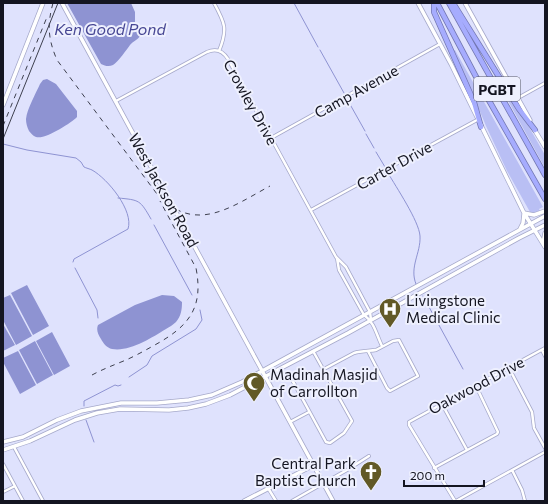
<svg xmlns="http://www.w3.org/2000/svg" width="548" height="504" font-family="Commissioner,sans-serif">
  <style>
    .green { fill: #b9bff4 }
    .water { fill: #8e93d2 }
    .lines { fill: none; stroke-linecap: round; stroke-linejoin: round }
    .stream { stroke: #8e93d2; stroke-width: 1 }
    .street-casing { stroke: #a6a9ca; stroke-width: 4 }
    .secondary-casing { stroke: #a6a9ca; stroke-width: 5 }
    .highway-casing { stroke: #7377b1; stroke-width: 6 }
    .street { stroke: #fff; stroke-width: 2.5 }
    .secondary { stroke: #fff; stroke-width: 3.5 }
    .highway { stroke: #a6acfe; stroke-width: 4.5 }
    .tram { stroke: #3e404f; stroke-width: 1 }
    .rail { stroke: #3e404f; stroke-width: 1; stroke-dasharray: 5 5; stroke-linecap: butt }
    .labels { text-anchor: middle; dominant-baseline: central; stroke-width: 4; stroke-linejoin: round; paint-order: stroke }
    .shield { fill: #eef0fe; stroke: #555763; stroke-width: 1 }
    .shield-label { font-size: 14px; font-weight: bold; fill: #141521 }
    .street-label { font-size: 15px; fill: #141521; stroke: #eef0fe }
    .poi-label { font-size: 15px; fill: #141521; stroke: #eef0fe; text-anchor: start }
    .water-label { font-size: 16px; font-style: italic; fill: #474794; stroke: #eef0fe }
  </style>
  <rect width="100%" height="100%" fill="#dfe2fd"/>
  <path class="green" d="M473,37l56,90 16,28v13z
    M454,50h1l88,157 -4,2 1,2 -7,3 -3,-2 -23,-41 -21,-45z"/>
  <path class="water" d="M67,3h64l4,9v13l5,11c-2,4 -7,5 -10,9 -3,4 -12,17 -17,20 -4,2 -8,1 -12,-1z
    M47,79l9,5 21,27v6c-6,6 -32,23 -41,20 -3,-1 -5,-4 -7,-6 -2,-4 -3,-8 -3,-12 1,-10 10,-26 14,-35l3,-4z
    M27,285l22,41 -16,9 -22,-42z
    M10,295l22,41 -16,9 -13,-25v-22z
    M162,295l12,1 8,6c0,8 -1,14 -6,20 -3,3 -7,5 -10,7 -15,9 -36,23 -54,20 -5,-1 -9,-6 -11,-10 -3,-5 -5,-9 -3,-14l37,-20z
    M3,324l12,21 -12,6z
    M52,332l18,34 -16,9 -18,-34z
    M35,341l18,34 -16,9 -18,-34z
    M18,351l18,34 -16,9 -17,-32v-4z"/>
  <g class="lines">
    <path class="stream" d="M294,3l24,44
      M320,50l24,43
      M347,99l18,32
      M366,134l8,14
      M3,144l24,6 49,8 5,4 3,5c2,1 6,2 8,3 16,9 42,41 36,59l-54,30 -1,3
      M376,152l9,15
      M388,173c8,14 31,48 32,63 1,17 -11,31 -4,48
      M118,198c22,2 22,2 33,21
      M154,225l38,70
      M75,268l22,42 1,8
      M423,296l40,73
      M129,377l18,-12 5,-9 44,-27 6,-9 -2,-10
      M84,406v-5l31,-16 3,1 3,-1
      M86,420l8,22"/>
    <g class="street-casing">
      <path id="street" d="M214,3c11,20 14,26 5,48
        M518,98l27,-15
        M116,101l91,-49c9,-4 16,-1 21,7l108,198 10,10 24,45 1,8
        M271,138l169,-94
        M311,210l166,-90
        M337,258l2,12 25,45c11,8 12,19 18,31
        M542,350l3,6
        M509,368l23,44 2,16 11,20
        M324,369l30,-16c7,-2 15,-2 22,-3l17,-9 6,-1 19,36 -28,15 -3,-3 -19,-37
        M289,378l3,2 3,5 31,57 4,1 14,-10 8,-12 -39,-70
        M442,404l25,46
        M290,422l19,-10
        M14,447l29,54
        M3,464l20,37
        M434,468l63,-34 1,-2 -22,-46
        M512,470l10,20 3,11
        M268,488l8,13
        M3,492l12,-6
        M292,501l55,-31 22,-14
        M455,501l-46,-76v-3l136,-74
        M456,501l89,-49"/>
    </g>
    <g class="secondary-casing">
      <path id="secondary" d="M62,3l271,498
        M418,3l33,61 73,149 21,34
        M465,3l65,117
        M3,105l40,-102
        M534,129l11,18
        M524,213l10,2 11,-4
        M520,229l3,-6 1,-9
        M543,243l2,-10
        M3,442l20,-5 34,-17 24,-9 40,-8h36l32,-3 23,-5 30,-13 303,-166
        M3,450l27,-9 45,-21 22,-7 23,-4 49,1 19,-2 18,-4 24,-9 118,-62 171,-95 26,-13
        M244,501l70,-36"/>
    </g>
    <g class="highway-casing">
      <path id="highway" d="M434,3v9l40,90 7,25
        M437,3l46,87 62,109
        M449,3l96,172
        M453,3l66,106 16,21"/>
    </g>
    <use href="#street" class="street"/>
    <use href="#secondary" class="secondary"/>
    <use href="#highway" class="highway"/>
    <path class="tram" d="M3,139l55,-136"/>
    <path class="rail" d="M53,3c-6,22 -5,36 4,57l100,134c38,41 74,13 113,-8
      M3,126l44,-109
      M92,375c11,-6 22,-10 34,-15 9,-4 18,-9 27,-14 35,-19 51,-37 43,-78l-36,-67"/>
  </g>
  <defs>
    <g id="hospital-pin" transform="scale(1.15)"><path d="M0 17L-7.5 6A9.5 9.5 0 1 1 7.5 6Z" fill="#625926" stroke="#eef0fe"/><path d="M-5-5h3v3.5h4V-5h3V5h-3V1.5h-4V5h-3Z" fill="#fff"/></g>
    <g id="mosque-pin" transform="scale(1.15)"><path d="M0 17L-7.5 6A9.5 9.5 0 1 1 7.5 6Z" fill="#625926" stroke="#eef0fe"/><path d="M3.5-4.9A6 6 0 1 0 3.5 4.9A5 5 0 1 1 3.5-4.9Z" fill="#fff"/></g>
    <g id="church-pin" transform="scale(1.15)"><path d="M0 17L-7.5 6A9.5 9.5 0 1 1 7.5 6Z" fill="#625926" stroke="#eef0fe"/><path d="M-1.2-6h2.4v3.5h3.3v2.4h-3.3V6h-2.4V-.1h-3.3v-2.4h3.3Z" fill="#fff"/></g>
  </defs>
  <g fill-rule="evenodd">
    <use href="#hospital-pin" x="390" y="309"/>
    <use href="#mosque-pin" x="254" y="383"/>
    <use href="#church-pin" x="371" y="472"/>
  </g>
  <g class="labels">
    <rect class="shield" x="474" y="77" width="46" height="24" rx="3"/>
    <g class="shield-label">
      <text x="497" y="89">PGBT</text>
    </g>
    <g class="street-label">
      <text transform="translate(356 91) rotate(-29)">Camp Avenue</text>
      <text transform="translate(251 102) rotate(61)">Crowley Drive</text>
      <text transform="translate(394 165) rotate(-29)">Carter Drive</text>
      <text transform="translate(164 190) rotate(61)">West Jackson Road</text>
      <text transform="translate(476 385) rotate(-28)">Oakwood Drive</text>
    </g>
    <g class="poi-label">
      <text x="406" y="300">Livingstone<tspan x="406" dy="17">Medical Clinic</tspan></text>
      <text x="270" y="374">Madinah Masjid<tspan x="270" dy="17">of Carrollton</tspan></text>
      <text x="356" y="463" text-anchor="end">Central Park<tspan x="356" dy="17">Baptist Church</tspan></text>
    </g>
    <g class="water-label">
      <text x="110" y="28">Ken Good Pond</text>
    </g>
  </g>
  <rect width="548" height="504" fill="none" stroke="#141521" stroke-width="8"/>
  <path d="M404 480v6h80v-6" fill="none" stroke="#141521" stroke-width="2"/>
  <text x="410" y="480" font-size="12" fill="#141521" stroke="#eef0fe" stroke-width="3" paint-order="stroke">200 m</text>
</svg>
